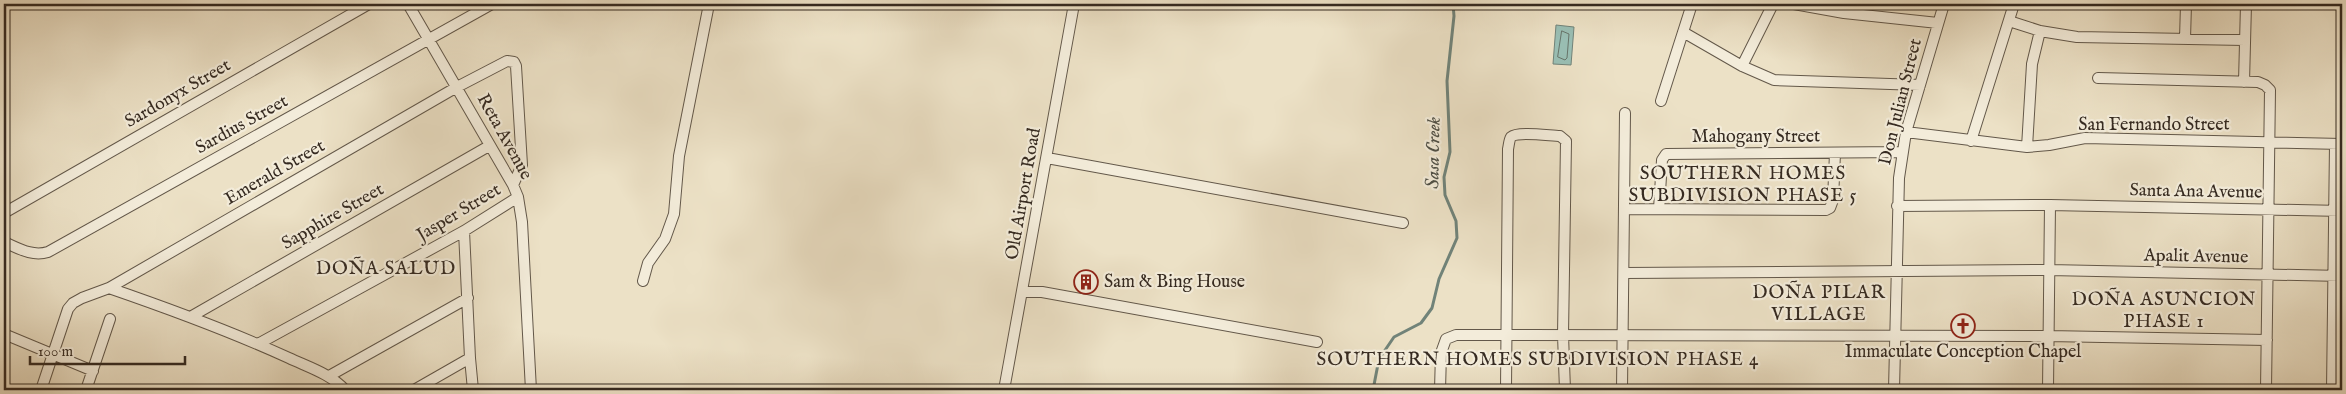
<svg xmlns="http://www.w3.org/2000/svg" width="2346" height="394" font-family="'IM FELL English',serif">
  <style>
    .water { fill: #99beb3; stroke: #718379 }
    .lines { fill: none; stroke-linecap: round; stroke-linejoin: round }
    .shore { stroke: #67746a; stroke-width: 1 }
    .stream { stroke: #718379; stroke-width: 3 }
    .street-casing { stroke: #63584a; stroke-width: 12 }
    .street { stroke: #f3ecda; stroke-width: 10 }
    .labels { text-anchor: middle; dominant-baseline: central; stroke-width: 4.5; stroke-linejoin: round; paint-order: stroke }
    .street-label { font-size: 18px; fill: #352a21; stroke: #f3ecda }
    .poi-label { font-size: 18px; fill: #352a21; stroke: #f3ecda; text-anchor: start }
    .water-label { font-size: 19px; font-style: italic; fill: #4e4f46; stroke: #f3ecda }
    .neighbourhood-label { font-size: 19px; letter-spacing: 1px; fill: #352a21; stroke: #f3ecda }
  </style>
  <rect width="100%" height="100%" fill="#ece1c6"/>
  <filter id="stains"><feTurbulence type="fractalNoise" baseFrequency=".004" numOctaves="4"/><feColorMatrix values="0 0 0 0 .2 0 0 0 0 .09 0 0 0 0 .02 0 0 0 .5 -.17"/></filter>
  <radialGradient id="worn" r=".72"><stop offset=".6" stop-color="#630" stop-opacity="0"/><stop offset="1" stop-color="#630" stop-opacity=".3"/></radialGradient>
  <path class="water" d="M1556,25l18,2 -3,38 -18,-1z"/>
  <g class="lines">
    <path class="shore" d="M1562,31l7,3 -2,24 -2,2 -7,-3z"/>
    <path class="stream" d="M1373,390l6,-31 15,-22 27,-14 11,-15 7,-29 18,-41 -1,-17 -11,-26 -1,-18 6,-25 -3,-71 7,-65 -1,-12"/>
    <g class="street-casing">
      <path id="street" d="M408,4l105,181 5,12 4,25 9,168
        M1794,4l50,9 94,10
        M2009,21l31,10 37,6 168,3
        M1683,32l59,34 32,14 146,5
        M2185,39l1,-35
        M1742,66l31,-62
        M2098,78l160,4 7,3 5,5 -4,300
        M2244,82l2,-78
        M1661,101l31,-97
        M1906,132l121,15 22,-2 36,-7 257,6
        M1971,141l43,-137
        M2027,147l5,-83 8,-33
        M1047,158l356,65
        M1897,206l153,-1 292,6
        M1625,209l201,1 4,-2 3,-8 2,-47
        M1659,209l3,-49 4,-6 237,-2
        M4,213l365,-209
        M464,231l6,127 3,32
        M4,242c14,6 28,15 44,10l444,-248
        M1624,273l425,-3 293,6
        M643,281l5,-18 17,-24 9,-25 5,-58 30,-152
        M109,288c61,21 121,43 180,70 19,9 42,16 56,32
        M1023,292h19l275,50
        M192,316l297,-170
        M4,334l89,37
        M258,344l206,-113 54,-34
        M329,376l139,-78
        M41,390l27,-81 5,-6 9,-5 27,-10 348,-201 50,-26 7,1 2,4 6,99 -9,20
        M86,390l24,-71
        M414,390l56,-32
        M1004,390l70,-386
        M1440,390l1,-37 5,-14 10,-4 592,1 219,4
        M1506,390l2,-241c1,-4 1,-9 3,-12 7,-6 40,-1 49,-1l6,5 -3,194 2,55
        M1622,390l3,-277
        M1894,390l5,-212 7,-46 38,-128
        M2048,390l2,-185
        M2332,390l3,-246"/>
    </g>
    <use href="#street" class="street"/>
  </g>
  <defs>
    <g id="building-ring" transform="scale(1.25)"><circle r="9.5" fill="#f3ecda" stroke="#8f2418" stroke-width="1.5"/><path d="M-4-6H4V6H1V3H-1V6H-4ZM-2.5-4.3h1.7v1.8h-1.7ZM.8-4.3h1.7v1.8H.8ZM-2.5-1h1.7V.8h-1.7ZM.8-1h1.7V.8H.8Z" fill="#8f2418"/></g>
    <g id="church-ring" transform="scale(1.25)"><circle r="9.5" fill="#f3ecda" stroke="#8f2418" stroke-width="1.5"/><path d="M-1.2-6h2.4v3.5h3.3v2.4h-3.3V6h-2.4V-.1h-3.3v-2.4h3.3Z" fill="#8f2418"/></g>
  </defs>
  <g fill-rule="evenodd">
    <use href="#building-ring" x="1086" y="282"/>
    <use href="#church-ring" x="1963" y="326"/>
  </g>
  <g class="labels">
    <g class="street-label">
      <text transform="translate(178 94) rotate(-30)">Sardonyx Street</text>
      <text transform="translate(1901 102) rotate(-76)">Don Julian Street</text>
      <text transform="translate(242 125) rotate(-29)">Sardius Street</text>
      <text x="2154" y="125">San Fernando Street</text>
      <text transform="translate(504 137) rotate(61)">Reta Avenue</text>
      <text x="1756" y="137">Mahogany Street</text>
      <text transform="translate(275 173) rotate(-30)">Emerald Street</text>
      <text transform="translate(2196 192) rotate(1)">Santa Ana Avenue</text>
      <text transform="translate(1024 194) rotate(-80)">Old Airport Road</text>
      <text transform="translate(459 213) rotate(-31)">Jasper Street</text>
      <text transform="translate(333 217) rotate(-30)">Sapphire Street</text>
      <text transform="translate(2196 257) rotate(1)">Apalit Avenue</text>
    </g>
    <g class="poi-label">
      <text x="1104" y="282">Sam &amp; Bing House</text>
      <text x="1963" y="352" text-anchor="middle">Immaculate Conception Chapel</text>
    </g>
    <g class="water-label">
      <text transform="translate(1434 153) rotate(-89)">Sasa Creek</text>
    </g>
    <g class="neighbourhood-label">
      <text x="1743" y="174">SOUTHERN HOMES<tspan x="1743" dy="22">SUBDIVISION PHASE 5</tspan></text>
      <text x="386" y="269">DOÑA SALUD</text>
      <text x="1819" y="293">DOÑA PILAR<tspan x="1819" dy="22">VILLAGE</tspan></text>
      <text x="2164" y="300">DOÑA ASUNCION<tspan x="2164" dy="22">PHASE 1</tspan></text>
      <text x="1538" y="360">SOUTHERN HOMES SUBDIVISION PHASE 4</text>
    </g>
  </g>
  <rect width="2346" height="394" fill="none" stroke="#ece1c6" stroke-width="20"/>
  <rect x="5" y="5" width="2336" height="384" fill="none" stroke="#352a21" stroke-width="2.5"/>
  <rect x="10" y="10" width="2326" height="374" fill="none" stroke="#352a21"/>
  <path d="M30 356v8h155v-8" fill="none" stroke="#352a21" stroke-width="2.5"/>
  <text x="38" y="356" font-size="15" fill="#352a21" stroke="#f3ecda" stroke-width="4" paint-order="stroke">100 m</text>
  <rect width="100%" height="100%" filter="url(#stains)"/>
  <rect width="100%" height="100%" fill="url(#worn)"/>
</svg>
